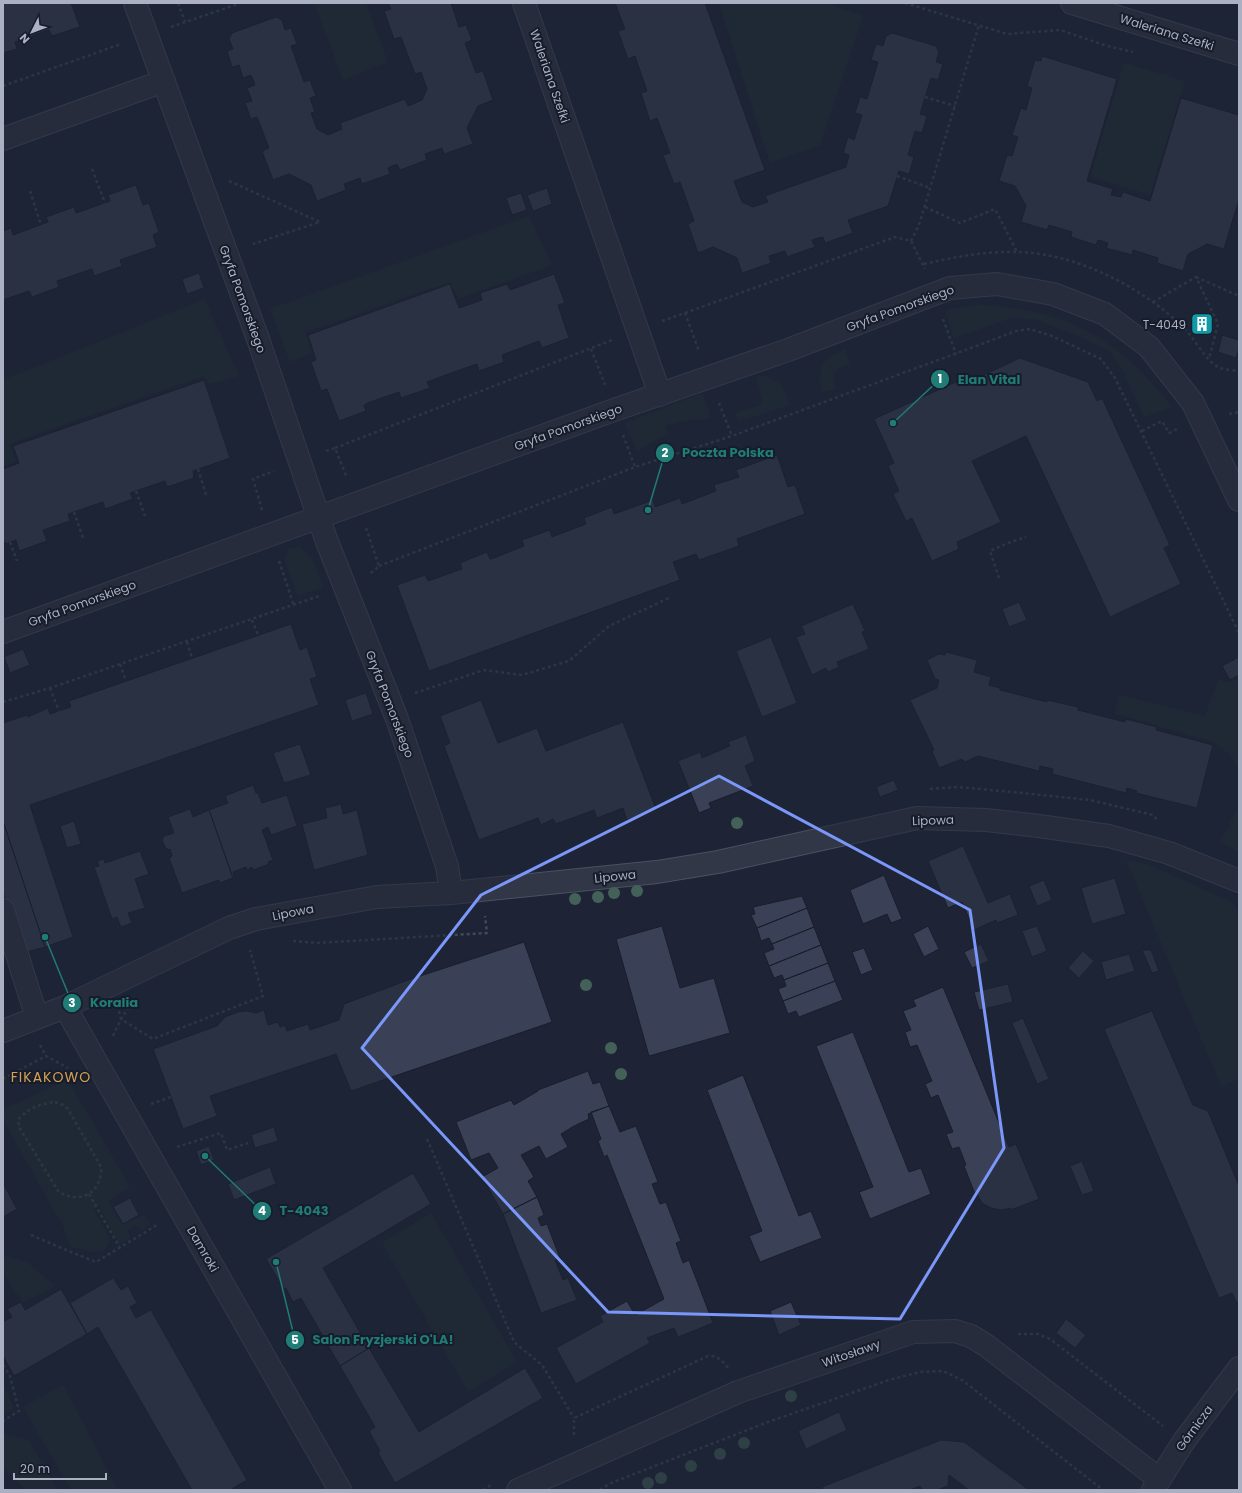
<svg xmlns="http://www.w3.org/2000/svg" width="1242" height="1493" font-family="Poppins,sans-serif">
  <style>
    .green { fill: #203036 }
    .building { fill: #3a4156; stroke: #191e2c }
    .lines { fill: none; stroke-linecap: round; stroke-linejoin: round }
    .street-casing { stroke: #4c5161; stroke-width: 24 }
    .path { stroke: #3d4d54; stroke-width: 2.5; stroke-dasharray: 3 3; stroke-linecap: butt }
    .street { stroke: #313746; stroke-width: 22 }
    .tree { fill: #446159 }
    .marked { fill: none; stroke: #7a97f9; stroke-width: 3; stroke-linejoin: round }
    .labels { text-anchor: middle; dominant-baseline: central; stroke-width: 4; stroke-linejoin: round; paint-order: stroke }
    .street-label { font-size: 12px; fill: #abb0c3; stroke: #171c2a }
    .poi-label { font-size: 12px; fill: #abb0c3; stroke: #171c2a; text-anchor: end }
    .quarter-label { font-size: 14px; letter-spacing: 1px; fill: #d4a055; stroke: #171c2a }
    .leader { fill: none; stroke: #1f7c76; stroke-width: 1.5 }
    .callout-dot { fill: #1f7c76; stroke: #171c2a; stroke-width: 1.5 }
    .mark-label { font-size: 12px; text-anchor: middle; font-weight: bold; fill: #fff }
    .callout-label { font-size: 13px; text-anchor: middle; font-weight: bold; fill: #1f7c76; stroke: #171c2a; stroke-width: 4; stroke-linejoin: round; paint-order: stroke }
  </style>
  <rect width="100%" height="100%" fill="#1e2435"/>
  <path class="green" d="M314,3h52l22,59 -45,18z
    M719,3h106l38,13 -43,129 -50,18z
    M1124,63l61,18 -35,114 -60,-18z
    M529,216l23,49 -94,34 -8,-17 -144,50 6,21 -22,9 -20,-53z
    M205,299l34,77 -31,8 -4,-8 -195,68 7,17 -13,6v-87z
    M979,305c87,4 140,33 193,102l-28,10 -21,-46 -13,-19 -32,-16 -41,-16 -23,-3 -60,21 -9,-28z
    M845,349l5,15 -13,5 -4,7 3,13 -14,3c-5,-26 -1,-32 23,-43z
    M765,376c17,6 19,12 25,29l-52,17 -3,-9 28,-9 -7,-27z
    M703,393l8,26 -29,2 -17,5 2,8 -30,17 -12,-28z
    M300,547l11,10 12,30 -25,9 -14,-37 5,-11z
    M1239,679v91l-9,-15 -16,-13 -99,-28 4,-19 86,21 13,-36 12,2z
    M1239,806v46l-19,-10z
    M1126,860l21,4 87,39 5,13v163l-18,7z
    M68,1080l62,107 -22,14 14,24 23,-11 5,11 -8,6 -6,-6 -9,5 4,8 -12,7 -20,-40 -6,4 16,27c2,25 -27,14 -39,10l-7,-20 -60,-106v-11z
    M431,1213l86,149 -49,30 -86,-149z
    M7,1256l21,7 27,23 -32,17 -20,-30v-14z
    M3,1384l11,25 -11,6z
    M63,1385l55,105h-47l-48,-83z
    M3,1433l26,7 28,50h-31l-23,-23z"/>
  <path class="building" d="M3,3h68l9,24 -28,9 -3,-6 -34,12 2,7 -14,4z
    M388,3h63l8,24 7,-2 6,15 -7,3 11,30 7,-2 10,29 -15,6 -11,22 6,16 -29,10 -2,-6 -17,6 2,6 -27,10 -3,-6 -9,4 2,6 -28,10 -2,-6 -16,6 2,6 -29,11 -6,-16 -22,-11 -16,6 -11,-29 7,-3 -12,-31 -6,2 -6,-16 7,-2 -5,-13 8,-3 -4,-10 -8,3 -4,-13 -7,2 -5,-16 6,-2 -4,-10 3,-6 44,-16 6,3 3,10 6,-2 6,16 -6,2 13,36 6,-2 6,16 -6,2 5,14 -4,1 6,16 11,6 14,-6 -2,-6 65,-24 3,7 14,-6 5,-11 -6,-17 -6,2 -14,-37 -7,2 -10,-28 7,-2z
    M615,3h90l60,167 -31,11 8,21 11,5 15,-5 -3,-6 81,-29 3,-12 -6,-2 5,-16 6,3 8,-25 -7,-2 5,-16 7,2 11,-37 -7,-2 5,-16 7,2 3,-10 6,-3 44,13 3,6 -3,10 7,2 -5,16 -7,-2 -11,36 7,2 -5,17 -7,-2 -7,24 6,2 -5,17 -10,-3 -11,35 -40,14 5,13 -28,10 -2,-6 -5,1 -6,2 3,7 -28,10 -2,-6 -16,5 2,7 -29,10 -5,-15 -15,-7 -9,-4 -15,6 -10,-29 6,-3 -14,-39 -6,2 -11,-29 7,-2 -13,-35 -7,3 -9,-28 6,-2 -12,-35 -7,3 -10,-28 7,-2z
    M1042,56l75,23 -30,102 26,8 -2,6 10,2 2,-5 27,9 31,-103 58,17v84l-15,50 -17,-5 -19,10 -5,17 -26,-8 1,-5 -25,-8 -1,5 -26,-7 2,-5 -6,-2 -4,-1 -2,5 -25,-8 1,-5 -23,-7 -2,5 -26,-8 5,-16 -7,-13 -4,-7 -16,-5 8,-26 5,1 6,-19 -6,-2 9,-27 5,2 6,-22 -5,-2 8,-26 6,1z
    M136,185l7,20 6,-2 10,29 -6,3 4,12 -37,13 2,6 -28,10 -2,-7 -35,12 2,6 -27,10 -3,-6 -26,9v-69l8,-3 2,7 35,-13 -2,-5 28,-10 2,6 34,-12 -2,-6z
    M547,188l5,16 -19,7 -6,-16z
    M521,193l6,17 -15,5 -6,-17z
    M199,273l5,15 -17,6 -5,-15z
    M554,274l11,29 -7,2 11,33 -27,10 -3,-7 -37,14 2,7 -25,9 -2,-7 -26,9 -24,9 3,6 -29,10 -2,-6 -29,10 -6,3 2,6 -27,10 -12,-32 -6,2 -10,-29 5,-2 -8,-25 142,-51 9,24 23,-8 -2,-7 27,-9 3,6z
    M1206,316l5,11 -12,5 -5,-11z
    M1222,335l17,5v8l-3,10 -18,-6z
    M1020,358l68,24 9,19 5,-3 68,147 -6,3 17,36 -71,33 -84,-181 -54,25 29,61 -44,20 2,7 -27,12 -20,-43 -6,3 -13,-27 6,-3 -11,-25 6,-3 -20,-44 84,-38 2,5z
    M204,380l26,78 -37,13 1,7 -27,9 -2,-6 -35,12 3,6 -28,10 -2,-7 -35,12 2,7 -27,9 4,11 -28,10 -3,-11 -11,4 -2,-5v-70l16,-6 -6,-17z
    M777,455l11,32 7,-2 10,29 -68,25 2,7 -40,14 -3,-6 -23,8 7,18 -251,91 -32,-86 28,-10 3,6 34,-12 -2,-6 27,-11 3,7 4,-1 30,-12 -2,-6 28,-10 2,7 34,-13 -2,-6 28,-11 2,7 39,-14 2,7 25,-9 2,6 34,-13 -2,-6 25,-8 -3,-7z
    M1019,602l8,18 -18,7 -7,-18z
    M853,604l12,27 -3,1 7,17 -32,13 2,5 -11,5 -2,-4 -14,7 -16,-38 9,-3 -4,-8z
    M291,624l9,26 7,-3 10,30 -7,2 9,26 -289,100 43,132 -28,10 -42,-126v-98l24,-8 1,2 20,-9 2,6 21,-7 -2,-6z
    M771,637l26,66 -35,14 -26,-66z
    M23,649l7,16 -20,8 -6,-16z
    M946,652l31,8 -3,12 17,5 -2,8 11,3v2l47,12v-2l31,7v3l47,12 1,-3 31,8 -1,3 57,15 -16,63 -61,-15 1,-2 -10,-3 -1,5 -74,-19 1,-5 -13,-3 -1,5 -61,-15 -13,6 -3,-3 -23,9 -7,-17 2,-1 -24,-50 27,-12 2,-8 -4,-1 -8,-19 12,-6 6,1z
    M1239,657v18l-9,5 -8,-14z
    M366,693l7,21 -21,7 -7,-21z
    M481,700l17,43 39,-15 9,23 77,-29 33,87 -29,11 -4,-12 -26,10 -3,-8 -38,14 -3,-5 -12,6 -3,-7 -59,22 -35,-94 6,-3 -10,-27z
    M746,735l9,26 -10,5 8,20 -44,17 2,5 -12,5 -21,-52 22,-9 2,6 28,-12 -2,-4z
    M300,744l11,31 -27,8 -11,-30z
    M894,780l4,10 -18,7 -4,-10z
    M253,785l3,8h2l4,10 25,-8 10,31 -26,9 -3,-8 -6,3 5,13 6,-2 1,1 -7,2 6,16 -5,2 1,2 -16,6 -1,-3 -5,3 -1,-3 -13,5 2,5 -2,1 -24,-68 19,-7 -3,-7z
    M341,804l2,10 14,-4 11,45 -54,15 -12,-46 25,-6 -2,-10z
    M190,809l3,8 16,-7 24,68 -13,5 -1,-3 -37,13 -13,-35 3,-2 -2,-7 -1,1 -4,-3 -3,-7 2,-4 10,-3 -6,-16z
    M3,821l42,126 -22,6 -20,-61z
    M74,821l7,23 -14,4 -7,-22z
    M963,846l25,57 22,-9 8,21 -21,8 -1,-3 -22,10 -12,-28 -14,6 -20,-47z
    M140,851l9,23 -14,5 10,29 -17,5 4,10 -11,4 -4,-10 -5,2 -18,-52 5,-1 -2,-5 7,-2 1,4z
    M884,875l18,44 -11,4 -4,-9 -24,10 -13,-34z
    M1115,878l11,36 -34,10 -11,-36z
    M1044,880l8,20 -15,6 -8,-20z
    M802,896l5,12 -50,20 -6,-13 4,-1 -2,-7z
    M807,908l7,19 -42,17 -3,-6 -8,3 -4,-13z
    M662,926l18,62 34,-10 16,55 -81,23 -33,-117z
    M928,926l11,23 -15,8 -11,-23z
    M1037,926l10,25 -15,6 -10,-26z
    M814,927l7,18 -52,21 -5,-13 10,-4 -2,-5z
    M524,942l28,80 -201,69 -15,-37 -126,42 7,20 -34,13 -30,-80 64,-23 8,-9 13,-5 9,-1 9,2 8,-3 4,15 10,-3 2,5 5,-2 2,6 21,-7 2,6 29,-10 5,-16 67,-25z
    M981,944l8,17 -17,7 -8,-16z
    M821,945l7,18 -44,17 -2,-5 -8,3 -5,-12z
    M864,948l9,22 -12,5 -9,-23z
    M1142,950h9l8,21 -7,2z
    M1083,951l11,10 -15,17 -11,-10z
    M1129,954l6,17 -29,9 -5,-18z
    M828,963l7,18 -52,20 -5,-12 8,-3 -2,-6z
    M835,981l8,19 -44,17 -3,-6 -8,3 -5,-13z
    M1008,984l5,18 -34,8 -5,-18z
    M943,987l66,160 7,-3 23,55 -28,11v-2l-10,2 -10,-2 -9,-5 -5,-9h-2l-11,-28 2,-1 -7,-18 -7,2 -6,-15 7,-2 -15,-37 -7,3 -6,-14 7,-3 -15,-36 -7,2 -5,-15 6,-2 -8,-19 13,-5 -3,-6z
    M1152,1011l41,94 15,6 31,75v116l-2,1 -5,-10 -13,5 -115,-269z
    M1023,1018l26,61 -12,5 -25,-61z
    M853,1032l56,140 12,-4 10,26 -61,25 -11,-27 14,-5 -57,-141z
    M588,1071l5,13 7,-2 9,24 -21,8 1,5 -15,7 -13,8 7,13 -22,12 -7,-13 -18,9 13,22 -6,4 9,16 -34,17 -21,-37 16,-9 -9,-15 -18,7 -15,-38 55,-22 3,5 24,-14v-1z
    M743,1075l56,141 12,-5 11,27 -62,24 -11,-26 13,-5 -55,-141z
    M609,1106l11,26 16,-6 22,56 -6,2 8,20 6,-2 15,39 -5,2 7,20 6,-3 24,63 -35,14 -4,-9 -27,10 3,5 -74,41 -20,-36 47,-26 -3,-6 27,-15 8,14 29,-16 -57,-144 -3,2 -6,-16 3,-2 -10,-27z
    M274,1127l4,14 -23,7 -4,-13z
    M209,1146l5,14 -13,5 -5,-14z
    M1082,1161l12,30 -12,4 -12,-29z
    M270,1167l6,17 -42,16 -6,-16z
    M413,1173l18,31 -108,64 46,80 -29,18 -39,-68 -8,4 -7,-14 -2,1 -18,-30z
    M3,1180l2,4 -1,1 13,24 -14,8z
    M537,1197l7,18 -6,3 3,8 6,-2 13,34 -5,2 8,20 5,-2 9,22 -36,13 -38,-99z
    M130,1198l9,17 -16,9 -10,-17z
    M113,1278l8,12 7,-4 9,17 -7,4 6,11 15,-8 96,170 -14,8 1,2h-42l-94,-163 -11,7 -17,-31z
    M61,1289l26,45 -73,42 -11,-20v-34l9,-5 -5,-8 14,-7 4,8z
    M791,1302l10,23 -22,10 -9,-24z
    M1066,1319l20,16 -11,13 -19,-15z
    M369,1348l50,84 106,-64 18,30 -148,85 -17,-30 2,-2 -11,-20 6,-4 -35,-61z
    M839,1412l8,18 -41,19 -8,-18z
    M941,1440l23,2 65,48h-60l-20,-15 -1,11 -11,4h-15l-2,-4 -10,4h-87l-1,-3z"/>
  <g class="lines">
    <g class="street-casing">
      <path id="street" d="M135,3l123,336 68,200 71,180 50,147 4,27
        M524,3l136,392
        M1072,3l167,51
        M3,139l161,-58
        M3,632l611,-222 174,-60 162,-62 47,-4 56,10 52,20 44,33 44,56 46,97
        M3,910l34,108
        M65,1007l275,483
        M3,1031l62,-24 164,-79 27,-9 121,-22 74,-4 206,-21 61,-10 199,-44 69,2 53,6 70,10 60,17 70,28
        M518,1490l220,-98 175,-60 42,-1 16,5 16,10 172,133
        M1153,1490l31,-49 55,-73"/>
    </g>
    <path class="path" d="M178,3l7,19
      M905,3l102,31 53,-4 47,16 26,6
      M171,27l70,-24
      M3,86l118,-42
      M925,97l30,9
      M92,169l13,34
      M897,176l33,12
      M229,181l91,41 -67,22
      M30,191l11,34
      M925,207l35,16 35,-14 22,43
      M911,241l8,-16 60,-200
      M924,264c31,-7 61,-13 93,-12 58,1 123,34 165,74 12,11 22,33 36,41 6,3 15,3 21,4
      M1196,277l43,19
      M1153,302l43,-25 22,47 -9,35
      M685,313l210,-76 16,4 14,28
      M943,319l13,35
      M662,321l23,-8 14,38
      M591,349l14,36
      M719,403l13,33
      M1229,414l10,-2
      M1142,431l20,-10 7,12 8,-4
      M623,435l12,32
      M335,448l277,-108
      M326,451l9,-3 12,30
      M198,469l8,26
      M136,491l9,25
      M262,510l-9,-31 21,-8
      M74,512l9,26
      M366,528l13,38 -9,8
      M10,542l7,19
      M279,561l15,45
      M379,566l256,-99 97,-31 247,-91 37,-14 14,-2 22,7 49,23 14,19 124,255
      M999,578l-9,-27 18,-8 18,-6
      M252,620l6,15
      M187,642l5,16
      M120,664l6,17
      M50,688l9,23
      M415,693l69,-23 38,5 47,-14 40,-35 60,-28
      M3,702l47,-14 269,-92
      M930,789l27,-2 45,4 88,9 63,15 5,6
      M293,941l23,2 171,-10 -2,-17
      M119,1011l2,8 32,20 110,-43 -13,-46
      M113,1036l8,-17 8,-12
      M40,1045l6,11
      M3,1079l43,-23 22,12
      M55,1102l8,3 5,4 33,58c2,25 -22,39 -43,24l-39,-64 -1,-7c10,-12 22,-16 37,-18z
      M151,1104l20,-7
      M427,1139l87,203 28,23 32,53
      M177,1147l44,-14 6,17 21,-7
      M89,1194l31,54
      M31,1235l35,15 30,12 61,-37
      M1018,1334h20l12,5 113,87
      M3,1365l7,11 9,35 -16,10
      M574,1435v-17l134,-62c9,-1 15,5 20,12
      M483,1490l8,-5
      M600,1490l11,-7 157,-61 121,-42 31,-8 23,-1 19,9 141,110"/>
    <use href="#street" class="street"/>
  </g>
  <g class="tree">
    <circle cx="737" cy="823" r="6"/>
    <circle cx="637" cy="891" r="6"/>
    <circle cx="614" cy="893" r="6"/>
    <circle cx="598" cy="897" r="6"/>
    <circle cx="575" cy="899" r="6"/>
    <circle cx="586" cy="985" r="6"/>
    <circle cx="611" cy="1048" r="6"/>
    <circle cx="621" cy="1074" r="6"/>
    <circle cx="791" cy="1396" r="6"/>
    <circle cx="744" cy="1443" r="6"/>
    <circle cx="720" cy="1454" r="6"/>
    <circle cx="691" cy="1466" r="6"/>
    <circle cx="661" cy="1478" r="6"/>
    <circle cx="648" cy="1483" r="6"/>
  </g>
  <path d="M0 0H1242V1493H0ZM719,776l251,134 34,238 -104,171 -292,-7 -246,-264 119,-153z" fill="#1e2435" fill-opacity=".55" fill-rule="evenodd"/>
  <path class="marked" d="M719,776l251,134 34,238 -104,171 -292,-7 -246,-264 119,-153z"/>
  <defs>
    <g id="building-square" transform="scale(1.15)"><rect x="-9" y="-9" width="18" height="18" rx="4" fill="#0f9aa8" stroke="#171c2a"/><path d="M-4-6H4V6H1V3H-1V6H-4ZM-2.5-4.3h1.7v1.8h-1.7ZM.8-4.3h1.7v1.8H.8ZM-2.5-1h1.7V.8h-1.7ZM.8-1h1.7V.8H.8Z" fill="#fff"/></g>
  </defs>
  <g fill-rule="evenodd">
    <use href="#building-square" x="1202" y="324"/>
  </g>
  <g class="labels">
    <g class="street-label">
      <text transform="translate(1167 32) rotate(17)">Waleriana Szefki</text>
      <text transform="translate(550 76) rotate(71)">Waleriana Szefki</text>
      <text transform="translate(243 299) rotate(70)">Gryfa Pomorskiego</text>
      <text transform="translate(900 308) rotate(-20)">Gryfa Pomorskiego</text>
      <text transform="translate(568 427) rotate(-20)">Gryfa Pomorskiego</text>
      <text transform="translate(82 603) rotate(-20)">Gryfa Pomorskiego</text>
      <text transform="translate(390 704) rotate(69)">Gryfa Pomorskiego</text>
      <text transform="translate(933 820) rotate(-2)">Lipowa</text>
      <text transform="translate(615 876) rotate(-6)">Lipowa</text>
      <text transform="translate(293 912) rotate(-11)">Lipowa</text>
      <text transform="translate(203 1249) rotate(60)">Damroki</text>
      <text transform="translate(851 1353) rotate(-19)">Witosławy</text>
      <text transform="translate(1194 1428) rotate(-54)">Górnicza</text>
    </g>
    <g class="poi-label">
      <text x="1186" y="324">T-4049</text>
    </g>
    <g class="quarter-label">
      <text x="51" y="1077">FIKAKOWO</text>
    </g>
  </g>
  <path class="leader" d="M893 423L940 379M648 510L665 453M45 937L72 1003M205 1156L262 1211M276 1262L295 1340"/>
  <g class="callout-dot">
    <circle cx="893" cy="423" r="4"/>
    <circle cx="648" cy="510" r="4"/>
    <circle cx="45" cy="937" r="4"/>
    <circle cx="205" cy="1156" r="4"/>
    <circle cx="276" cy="1262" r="4"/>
    <circle cx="940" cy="379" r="10"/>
    <circle cx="665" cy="453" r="10"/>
    <circle cx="72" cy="1003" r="10"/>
    <circle cx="262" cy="1211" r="10"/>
    <circle cx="295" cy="1340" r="10"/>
  </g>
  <g class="mark-label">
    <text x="940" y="383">1</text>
    <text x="665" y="457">2</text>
    <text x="72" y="1007">3</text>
    <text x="262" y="1215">4</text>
    <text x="295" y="1344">5</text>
  </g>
  <g class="callout-label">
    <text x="989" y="384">Elan Vital</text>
    <text x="728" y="457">Poczta Polska</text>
    <text x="114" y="1007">Koralia</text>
    <text x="304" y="1215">T-4043</text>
    <text x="383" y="1344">Salon Fryzjerski O'LA!</text>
  </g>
  <rect width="1242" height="1493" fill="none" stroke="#abb0c3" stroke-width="8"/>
  <g transform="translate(32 32) rotate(228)" stroke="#171c2a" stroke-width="3" paint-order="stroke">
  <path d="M0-3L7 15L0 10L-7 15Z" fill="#abb0c3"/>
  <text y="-6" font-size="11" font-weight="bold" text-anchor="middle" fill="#abb0c3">N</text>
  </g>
  <path d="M14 1473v6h92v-6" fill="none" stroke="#abb0c3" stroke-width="2"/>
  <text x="20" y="1473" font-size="12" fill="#abb0c3" stroke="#171c2a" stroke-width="3" paint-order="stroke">20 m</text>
</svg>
